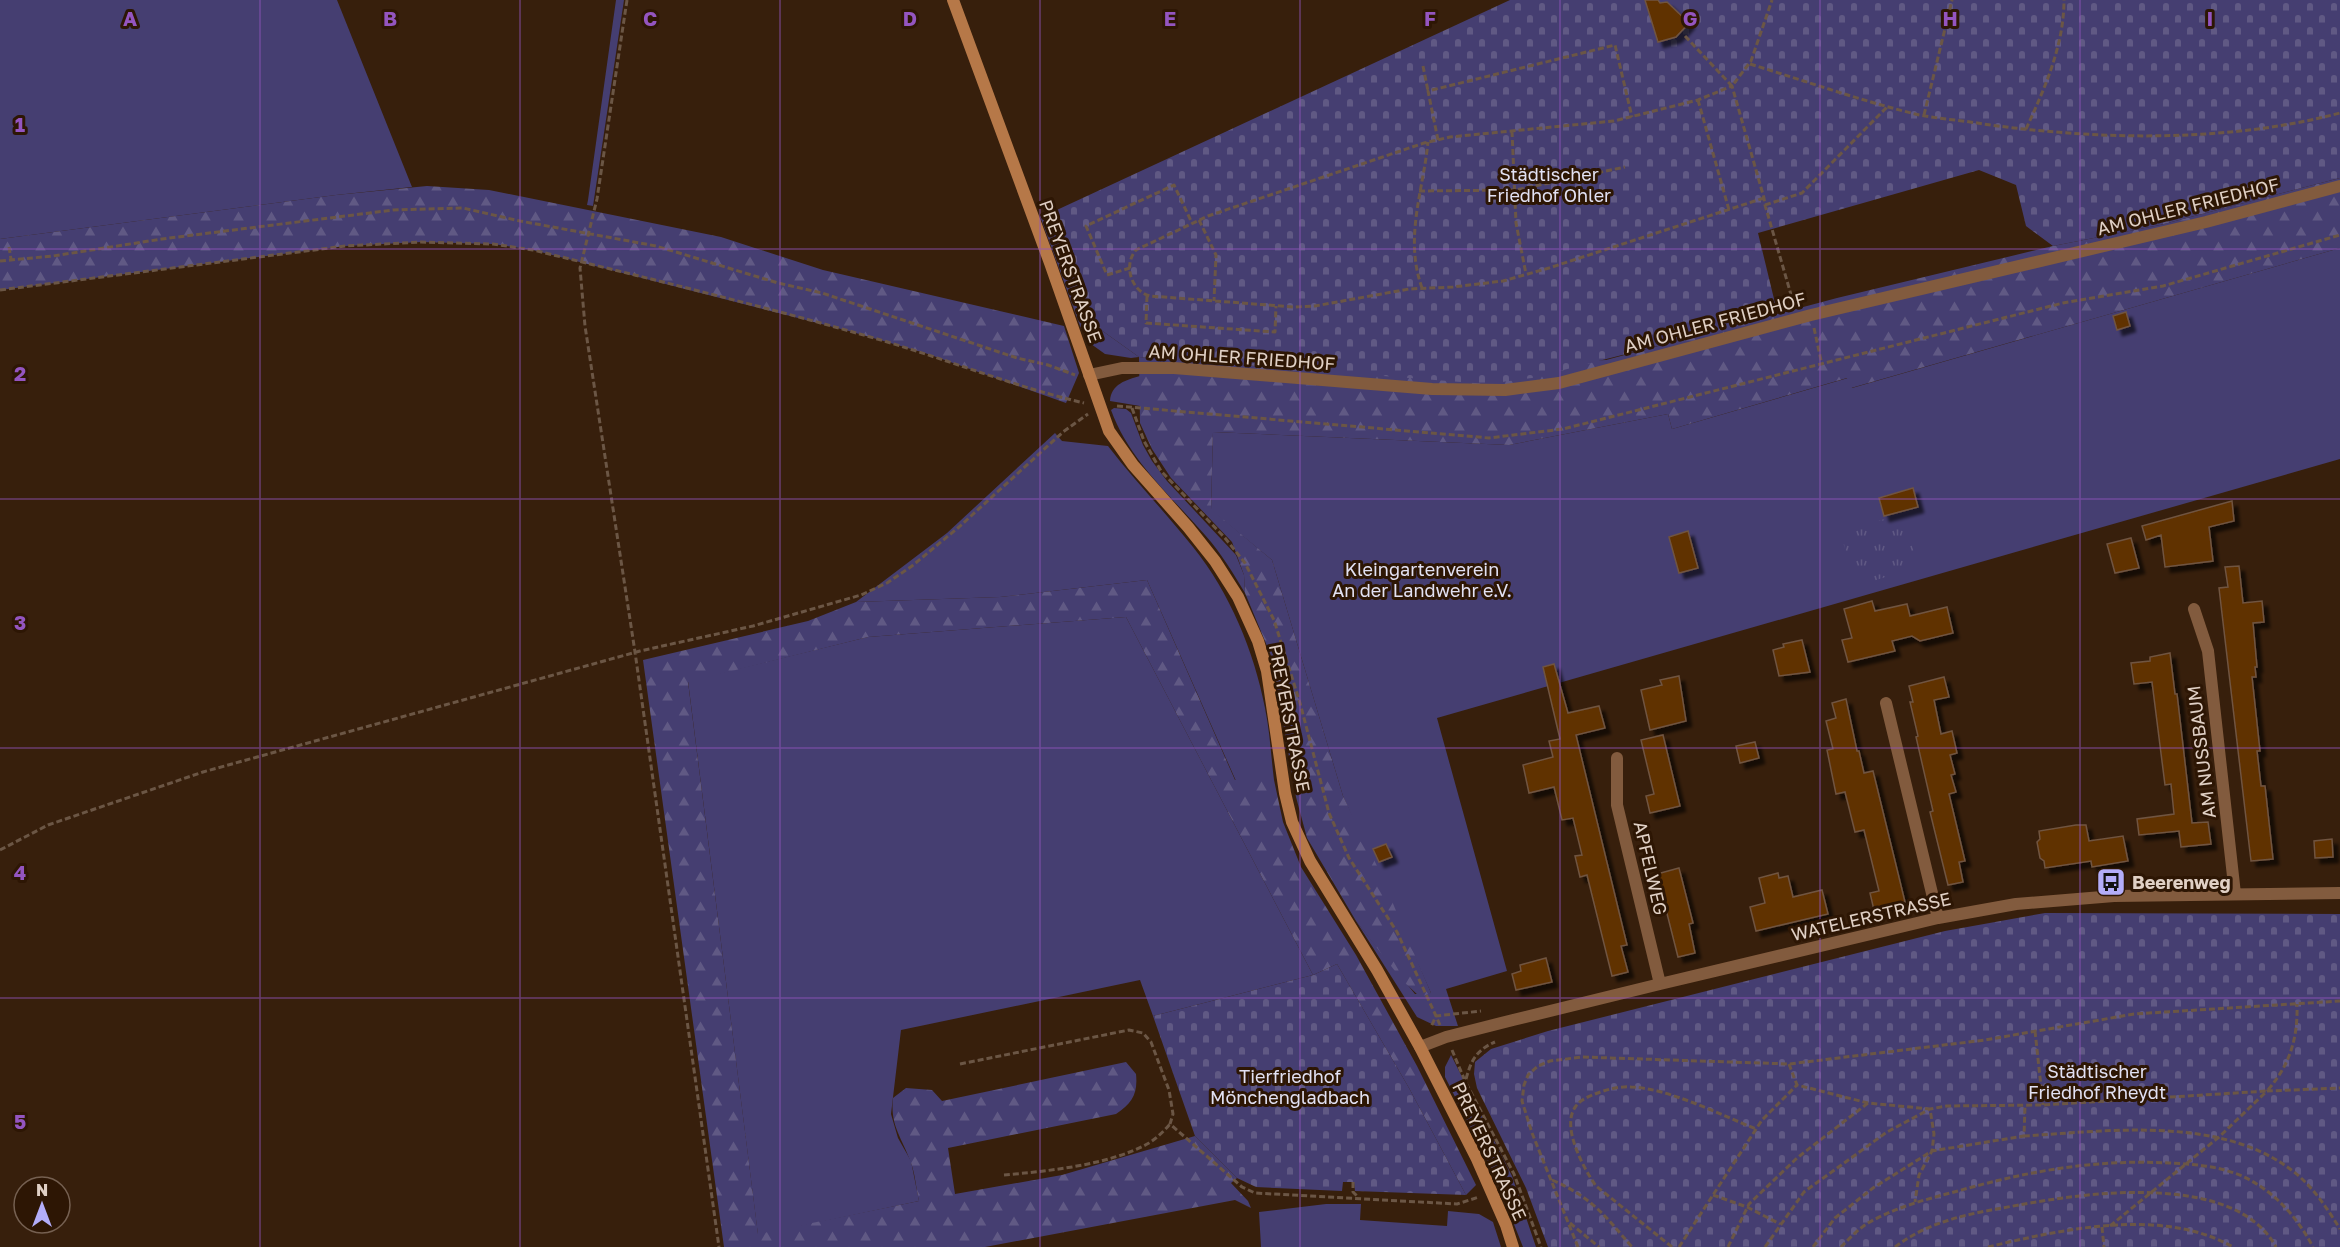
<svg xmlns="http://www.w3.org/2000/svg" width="2340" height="1247" font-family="'Golos Text',sans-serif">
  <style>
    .green { fill: #453e71 }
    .forest { fill: url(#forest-firs) }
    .cemetery { fill: url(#cemetery-stones) }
    .park { fill: url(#park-tufts) }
    .building { fill: #603000; stroke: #705440; stroke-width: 1.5; filter: url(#shadow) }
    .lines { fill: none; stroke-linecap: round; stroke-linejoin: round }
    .path { stroke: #6b5645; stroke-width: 3; stroke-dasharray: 6 3; stroke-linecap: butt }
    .street { stroke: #825b3e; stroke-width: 12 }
    .secondary { stroke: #b67848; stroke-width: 12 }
    .grid { fill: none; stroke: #9455c0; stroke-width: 1.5; stroke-opacity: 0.55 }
    .labels { text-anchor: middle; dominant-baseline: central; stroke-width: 6; stroke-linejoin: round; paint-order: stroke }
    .park-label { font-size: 18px; fill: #e2e1f3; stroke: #2d1604 }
    .street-label { font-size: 18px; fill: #e0d0c5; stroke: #2d1604 }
    .poi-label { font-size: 18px; font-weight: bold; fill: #e0d0c5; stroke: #2d1604; text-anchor: start }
    .grid-label { font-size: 20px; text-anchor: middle; font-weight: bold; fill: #9455c0; stroke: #2d1604; stroke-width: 6; stroke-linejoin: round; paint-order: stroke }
  </style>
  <defs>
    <pattern id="forest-firs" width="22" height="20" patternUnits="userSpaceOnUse" patternTransform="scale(1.5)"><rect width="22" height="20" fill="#453e71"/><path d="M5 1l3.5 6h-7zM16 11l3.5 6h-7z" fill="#605984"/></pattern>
    <pattern id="cemetery-stones" width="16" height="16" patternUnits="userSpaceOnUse" patternTransform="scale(1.5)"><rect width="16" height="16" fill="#453e71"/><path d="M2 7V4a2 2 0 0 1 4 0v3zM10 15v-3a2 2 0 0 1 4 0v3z" fill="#605984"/></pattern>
    <pattern id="park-tufts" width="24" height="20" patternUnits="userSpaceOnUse" patternTransform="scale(1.5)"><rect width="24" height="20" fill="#453e71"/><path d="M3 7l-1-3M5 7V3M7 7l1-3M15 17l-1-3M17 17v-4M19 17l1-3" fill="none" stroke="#605984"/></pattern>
    <filter id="shadow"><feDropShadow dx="5.5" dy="5.5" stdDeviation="1.5" flood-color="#0009"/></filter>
  </defs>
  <rect width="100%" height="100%" fill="#371f0c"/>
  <path class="green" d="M0,0h337l75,187 -76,8 -336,44z
    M616,0h8l-31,206 -6,-1 1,-5z
    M1046,215l37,102 56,40 -8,1 -26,-4 -14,-10 -11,-18 -40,-110z
    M2340,248v211l-903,259 70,253 -61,18 12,37h-22l-19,-9 -61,-96 59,73 16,-1 -88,-197 -71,-236 -61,-50 2,-78 296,13 159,-31 4,15 176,-51 4,10z
    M1140,376v30l-30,-5c1,-17 16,-21 30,-25z
    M1114,408l12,1 5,4 12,32 9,16 15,20 69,74 8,20 1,18c-12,-20 -24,-40 -40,-58 -34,-39 -76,-75 -94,-125z
    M1055,433l7,8 46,5c27,35 58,67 85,101 37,46 61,104 72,161 5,24 6,48 9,72l-38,1 -89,-201 -147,17 -144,5 91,-69z
    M1126,617l187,358 -160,41 -13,-36 -239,50 -10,84 7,24 13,23 8,40 -161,34 -70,-554 180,-44z
    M1451,1055l61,121 24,71h-13l-29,-73 -49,-97v-10z
    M1326,1204h35l-1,16 87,6 1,-15 31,3 14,8 8,25h-240l-2,-35z"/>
  <path class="forest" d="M2340,178v70l-489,140 -4,-10 -175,51 -4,-15 -159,31 -296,-13 -2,77 61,51 71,236 34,70 54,127 -11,4 -18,-17 -46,-59 -49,-83 -11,-41 -24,-139 -27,-65 -1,-18 -12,-33 -61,-64 -19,-29 -12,-26 -1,-66 191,15 276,-12 231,-62 216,-52 107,-21z
    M427,186l62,4 232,47 102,33 241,56 15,47 -13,30 -141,-50 -76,-22 -316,-81 -40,-6 -72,-2 -76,4 -345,44v-51l336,-44z
    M1147,580l88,200h39l9,42 18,45 55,88 61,111 59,119 -10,10 -57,-107 -72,-124 -24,11 -187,-358 -258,20 -180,45 70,552 161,-33c-3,-13 -4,-29 -9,-41 -9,-24 -20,-35 -17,-62l13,-10 26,2 10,11 184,-39 10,12c2,20 -4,29 -20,40l-168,34 7,46 107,-19 133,-39 42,42 -6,5 17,18 3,7 -16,-8 -250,47h-261l-81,-587 165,-39 48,-19 144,-5z"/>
  <path class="cemetery" d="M1510,0h830v178l-180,47 -107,21 -27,-20 -10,-41 -37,-15 -221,63 17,70 -12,16 -231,59 -45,6 -348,-27 -56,-40 -37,-102z
    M2045,913l295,1v333h-792l-22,-59 -49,-100 -3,-14 1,-12 16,-13 57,-18 397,-100z
    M1337,964l72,124 57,107 -111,-4 -1,-9h-11l-1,9 -86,-4 -19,-9 -42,-42 -42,-120 160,-41z"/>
  <path class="park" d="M1902,514l17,53 -63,19 -16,-54z"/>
  <path class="building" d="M1645,0h13l2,3 7,-1 22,21 -13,14 -18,5z
    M2126,312l4,14 -13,4 -4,-14z
    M1913,488l5,19 -34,9 -5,-18z
    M2232,501l2,20 -25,6 4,34 -48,6 -4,-32 -15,5 -4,-14z
    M1688,531l10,37 -19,5 -10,-36z
    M2131,538l8,30 -24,5 -8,-29z
    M2239,566l4,37 19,-2 2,21 -11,1 4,44h-2l1,10h-4l8,74h-3l4,35h4l8,73 -22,2 -32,-273 9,-1 -3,-20z
    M1872,601l3,10 32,-7 3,12 37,-9 6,26 -33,8 -8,-5 -20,5 3,10 -47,11 -6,-22 10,-2 -8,-29z
    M1802,640l8,32 -31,4 -6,-26 11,-3 -1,-3z
    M2170,653l5,41h2l15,129 16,-1 3,22 -30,3 -2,-16 -40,4 -2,-16 37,-5 -3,-30 -6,1 -13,-103 -18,2 -3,-21 19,-2v-4z
    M1554,664l14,49 31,-7 6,22 -29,7 51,210 -6,1 7,26 -16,4 -25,-101 -7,2 -5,-21 7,-1 -9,-37 -11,2 -8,-33 -25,6 -6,-28 30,-8 -4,-16 11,-2 -17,-72z
    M1679,676l7,45 -36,9 -9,-40 21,-5 -2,-5z
    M1944,677l5,20 -15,3 7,34 11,-3 5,22 -7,2 5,19 -4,1 5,17 -7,2 16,67 -6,1 4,20 -15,3 -18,-73 3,-1 -17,-74 2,-1 -8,-34h3l-4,-16z
    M1846,699l11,52h2l5,22 9,-2 32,131 -31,8 -4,-17 9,-2 -15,-61 -9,2 -10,-40 -9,2 -9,-44 6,-1 -7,-28 10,-3 -4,-15z
    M1663,735l17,71 -30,7 -4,-17 8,-2 -13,-54z
    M1755,742l4,16 -19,5 -4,-17z
    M2076,825h10l3,16 34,-5 5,25 -36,6 -1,-6 -46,7 -1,-7 -4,-3 -3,-16 3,-3 -1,-8z
    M2332,839l1,18 -18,1 -1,-17z
    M1386,844l6,13 -13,5 -6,-13z
    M1679,868l14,55 -4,1 6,29 -17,4 -21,-83z
    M1778,873l1,5 9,-2 5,21 29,-7 6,24 -72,17 -6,-24 15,-4 -6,-25z
    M1546,958l6,24 -36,8 -4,-16 9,-3 -1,-6z"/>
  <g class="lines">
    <path class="path" d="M627,0l-30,199 -17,69 5,58 50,326 84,595
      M1685,36l47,50 19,-25 21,-61
      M1750,64c55,17 109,36 165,50 22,5 46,6 68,10 115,16 244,19 357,-11
      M1423,66l5,25
      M1698,100l31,110
      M1924,115l28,-115
      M2026,129c19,-41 38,-84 38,-129
      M1512,131l4,92 10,51
      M1438,140l-10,-49 187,-46 17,72
      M1419,191l97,-1 109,-23
      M1764,198l-215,70 -46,13 -50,6 -44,2 -94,17 -21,1 -144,-11c-19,-5 -27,-31 -14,-46l72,-34 216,-73 26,-6 164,-16 84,-21 34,-14 32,112 1,7 29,100
      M1765,205l37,-12 86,-87
      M1199,220l17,35 -2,46
      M9,247l2,12
      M0,261l53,-5 109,-17 231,-29 70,-2 57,13 136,25 122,37 44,10 195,65 31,7 27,10
      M1130,268l-23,7 -21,-49 88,-41 18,38
      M1422,288c-18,-50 1,-96 6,-146
      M0,290l345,-44 76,-4 72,2 40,6c118,29 235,57 351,91 67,20 132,46 200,62
      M1147,296l-1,27 129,9 1,-26
      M1814,328l8,37
      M1117,406l372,32 74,-9 500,-126 100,-17 177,-51
      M1132,408l12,33 17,30 64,67 20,25 29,57 26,83 29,110 20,45 48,74 39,84 -5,11
      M0,850l48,-25 155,-53 437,-121 113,-25 108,-31 26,-12 25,-17 47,-39 104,-95 25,-18
      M1440,1025l-4,-9 45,-5
      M2035,1031l8,74
      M1452,1050l13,31 49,93 27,73
      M960,1064l169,-34 14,3 8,9 18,48 4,24 -3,10 72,63 13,6 202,11 22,-7
      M1789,1064l8,21 71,18 62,6 4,25 -2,17 -13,24 -4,27
      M1466,1079c5,-18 10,-29 29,-37
      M2024,1136c85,-5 198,-21 270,36 19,15 33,36 46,57
      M1004,1175c45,-4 106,-10 145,-32 8,-5 15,-12 21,-19
      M1552,1180c41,18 52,35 80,67
      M1353,1182v10l5,5
      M1713,1195l34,12 33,17
      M1570,1223l29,24
      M2110,1226l109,-89 48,-46 73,-3
      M2102,1227l2,20
      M1578,1247l-46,-114 -10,-32 2,-16 4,-10 10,-9 12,-5 32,-4 207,7 196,-24 149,-26 206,-13
      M1672,1247l-76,-61c-12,-17 -36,-60 -20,-80 4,-6 12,-9 19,-12 10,-4 24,-8 36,-7 37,1 90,28 125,42
      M1679,1247l83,-127 35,-35
      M1728,1247l21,-43 48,-46 71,-55
      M1765,1247l39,-55 83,-60 43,-23 17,-3 96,-1 224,-14c23,-26 31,-53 30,-87
      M1813,1247l22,-29 38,-30 59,-37 92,-15 1,-30
      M1841,1247c8,-8 17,-18 27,-24 28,-16 59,-24 90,-32 70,-20 138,-32 211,-28 25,1 51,3 75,14 31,15 53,40 69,70
      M1895,1247c37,-28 79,-34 124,-42 70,-13 216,-33 257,42
      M1988,1247c75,-18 175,-40 245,0"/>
    <path class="street" d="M1089,375l33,-7h52l258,21 73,1 54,-7 252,-68 395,-93 134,-36
      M2194,609l14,42 27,243
      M1886,703l52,215
      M1617,758v47l43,179
      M1420,1047l26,-10 67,-17 147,-36 278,-66 78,-14 98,-8 226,-3"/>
    <path class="secondary" d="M953,0l97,263 59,168 24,34 55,62 27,34 23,36 20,44 9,30 18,122 7,29 18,39 67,109 43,77 57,112 29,66 7,22"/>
  </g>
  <path class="grid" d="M260,0v1247M520,0v1247M780,0v1247M1040,0v1247M1300,0v1247M1560,0v1247M1820,0v1247M2080,0v1247M0,249h2340M0,499h2340M0,748h2340M0,998h2340"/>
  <defs>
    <g id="bus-square" transform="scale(1.5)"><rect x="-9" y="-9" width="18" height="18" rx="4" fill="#b3adf9" stroke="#2d1604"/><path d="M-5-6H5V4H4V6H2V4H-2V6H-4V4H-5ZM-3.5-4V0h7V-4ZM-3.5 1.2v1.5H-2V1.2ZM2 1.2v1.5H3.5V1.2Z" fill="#111"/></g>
  </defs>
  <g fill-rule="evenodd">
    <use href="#bus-square" x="2111" y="882"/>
  </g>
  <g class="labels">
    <g class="park-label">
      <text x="1549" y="174">Städtischer<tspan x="1549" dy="21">Friedhof Ohler</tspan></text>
      <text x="1422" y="569">Kleingartenverein<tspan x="1422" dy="21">An der Landwehr e.V.</tspan></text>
      <text x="2097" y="1071">Städtischer<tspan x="2097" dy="21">Friedhof Rheydt</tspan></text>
      <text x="1290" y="1076">Tierfriedhof<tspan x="1290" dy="21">Mönchengladbach</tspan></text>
    </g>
    <g class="street-label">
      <text transform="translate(2188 206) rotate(-14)">AM OHLER FRIEDHOF</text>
      <text transform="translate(1071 271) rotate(70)">PREYERSTRASSE</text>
      <text transform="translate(1715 322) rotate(-15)">AM OHLER FRIEDHOF</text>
      <text transform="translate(1242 357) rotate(4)">AM OHLER FRIEDHOF</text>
      <text transform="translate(1290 718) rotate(79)">PREYERSTRASSE</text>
      <text transform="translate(2201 752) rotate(-97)">AM NUSSBAUM</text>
      <text transform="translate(1651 868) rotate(77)">APFELWEG</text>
      <text transform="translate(1871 916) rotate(-13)">WATELERSTRASSE</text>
      <text transform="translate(1490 1151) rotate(65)">PREYERSTRASSE</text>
    </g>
    <g class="poi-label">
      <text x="2132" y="882">Beerenweg</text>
    </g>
  </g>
  <g class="grid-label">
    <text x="130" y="26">A</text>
    <text x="390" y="26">B</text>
    <text x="650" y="26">C</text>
    <text x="910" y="26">D</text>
    <text x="1170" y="26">E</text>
    <text x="1430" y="26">F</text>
    <text x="1690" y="26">G</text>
    <text x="1950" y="26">H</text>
    <text x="2210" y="26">I</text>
    <text x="20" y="132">1</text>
    <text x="20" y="381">2</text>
    <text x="20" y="630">3</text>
    <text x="20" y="880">4</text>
    <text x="20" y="1129">5</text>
  </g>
  <g transform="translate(42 1205)"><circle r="28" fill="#2d1604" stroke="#756051" stroke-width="1.5"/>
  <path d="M0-4.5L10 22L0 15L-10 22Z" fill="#b3adf9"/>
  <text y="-9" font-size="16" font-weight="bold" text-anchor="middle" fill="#e0d0c5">N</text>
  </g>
</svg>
